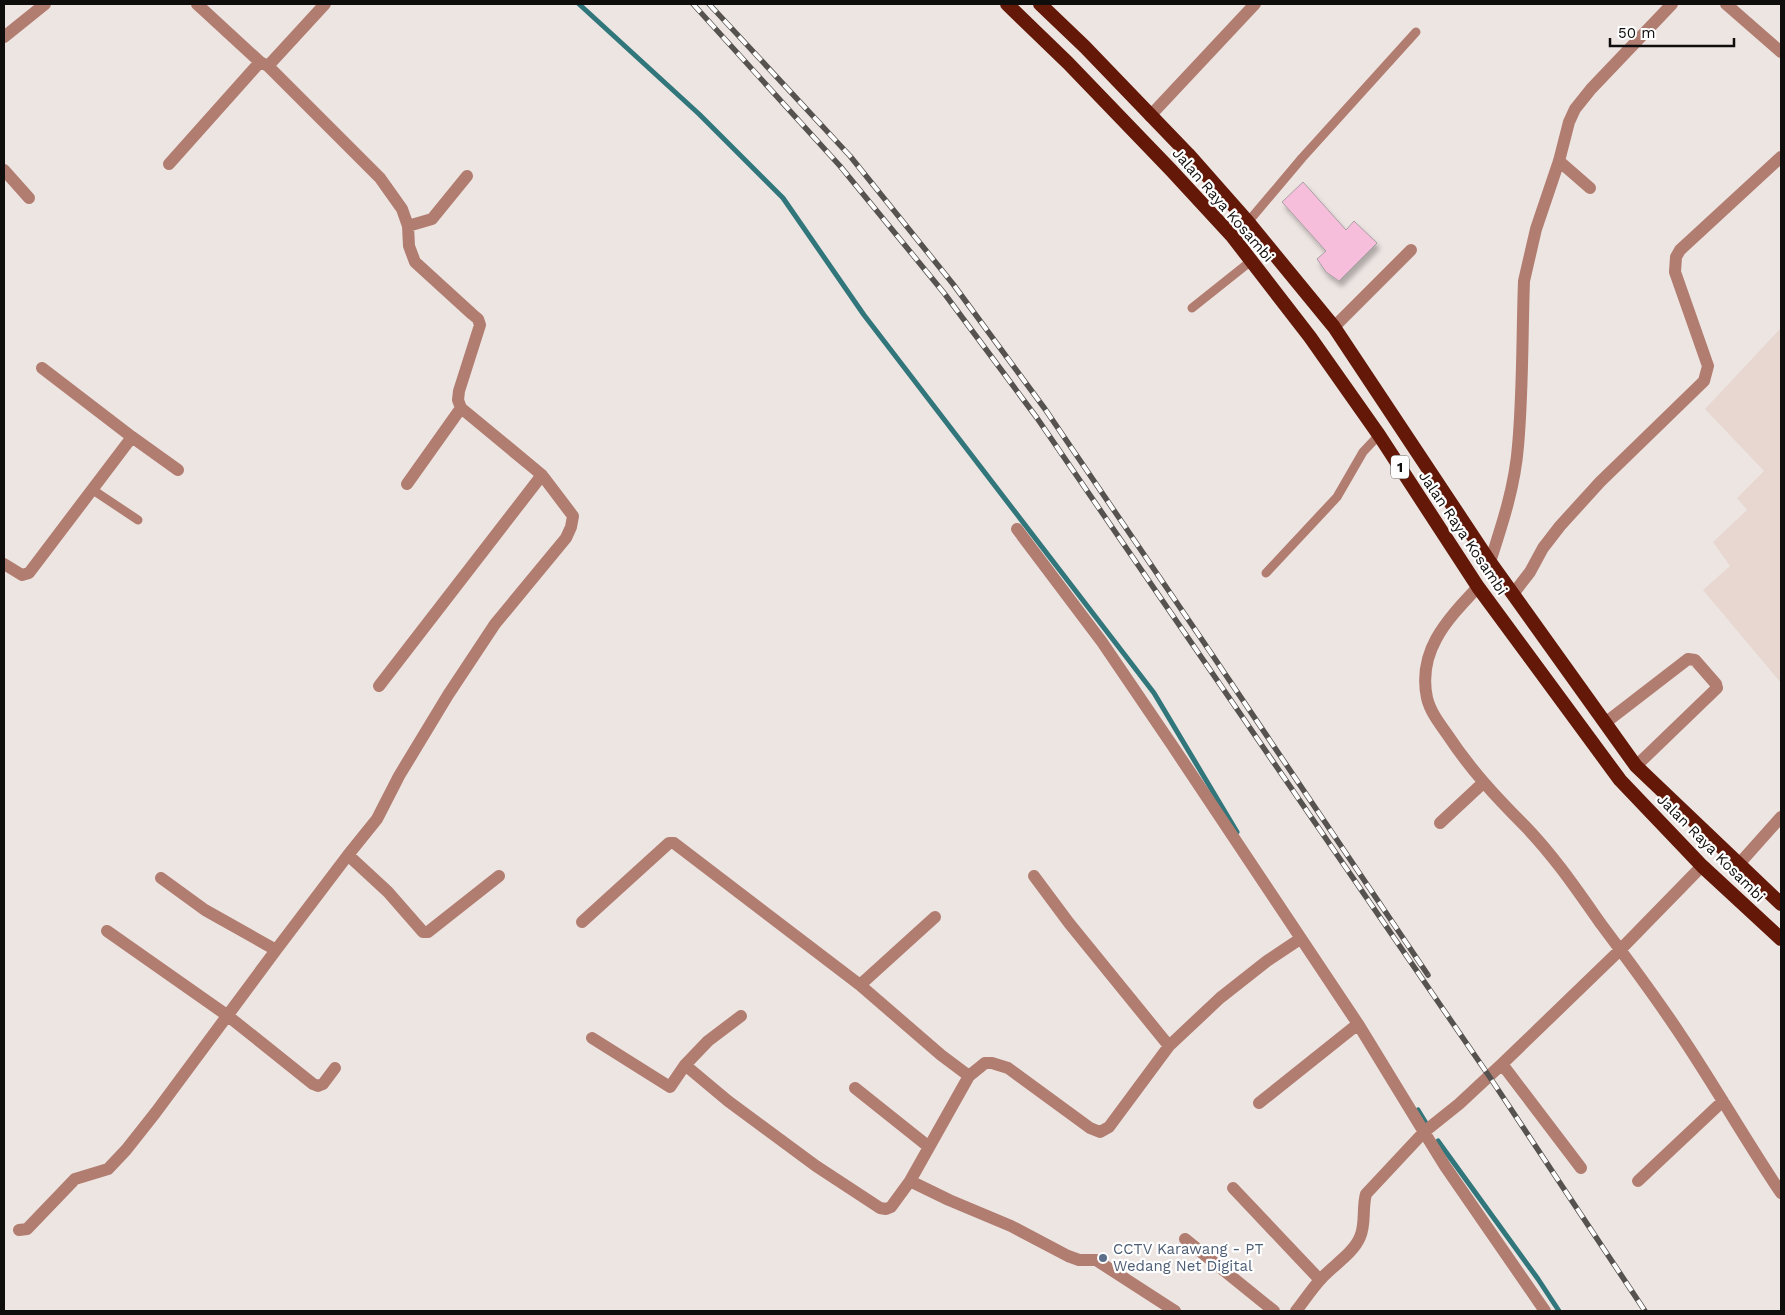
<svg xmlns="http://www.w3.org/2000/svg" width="1785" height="1315" font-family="'Work Sans',sans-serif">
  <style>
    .built { fill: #e7d7d0 }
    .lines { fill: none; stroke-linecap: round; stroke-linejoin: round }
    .stream { stroke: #30767b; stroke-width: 5 }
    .building { fill: #f7bedb; stroke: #a79fa3; filter: url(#shadow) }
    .service { stroke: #b27d71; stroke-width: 9 }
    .minor { stroke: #b27d71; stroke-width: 12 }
    .trunk { stroke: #641808; stroke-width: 14 }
    .rail-casing { stroke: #56524f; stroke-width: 5.5 }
    .rail { stroke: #fff; stroke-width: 4; stroke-dasharray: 11; stroke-linecap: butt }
    .service-dot { fill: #5c6f8a; stroke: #fff; stroke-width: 2 }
    .labels { text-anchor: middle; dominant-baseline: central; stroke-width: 4.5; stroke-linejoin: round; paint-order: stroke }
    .shield { fill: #fff; stroke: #585655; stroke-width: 1 }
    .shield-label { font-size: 14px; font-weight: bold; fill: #100e0c }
    .street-label { font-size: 15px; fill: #100e0c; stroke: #fff }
    .service-label { font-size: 15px; fill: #4e5e75; stroke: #fff; text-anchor: start }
  </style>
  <defs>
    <filter id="shadow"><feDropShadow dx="3" dy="5.5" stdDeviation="2.5" flood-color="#0004"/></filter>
  </defs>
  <rect width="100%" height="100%" fill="#ede5e2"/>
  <path class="built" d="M1781,328v355l-78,-93 27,-24 -17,-24 34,-32 -10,-12 27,-27 -59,-62z"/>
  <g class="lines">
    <path class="stream" d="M579,4l120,110 84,84 81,117 290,378 83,139
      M1418,1110l11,18
      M1438,1141l100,138 21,32"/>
  </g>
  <path class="building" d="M1303,182l43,48 8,-9 23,22 -38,38 -13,-9 -9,-13 9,-8 -44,-49z"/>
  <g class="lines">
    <path class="service" d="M1248,222l54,-64 114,-126
      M1192,308l59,-47
      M93,490l45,30
      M1266,573l71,-76 26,-45 16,-17"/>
    <path class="minor" d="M1726,4l55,48
      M4,37l41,-33
      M268,66l57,-62
      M1150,116l105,-112
      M1559,161l31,27
      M169,164l91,-102
      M4,170l25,28
      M408,226l24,-7 35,-43
      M1334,327l77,-77
      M132,437l46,33
      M407,484l54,-76
      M1017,529l85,113 70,103 186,279 66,108 35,-28 43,-40 118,-114 82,-84
      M1490,562c12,-37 25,-76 28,-116 5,-55 4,-110 6,-165l12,-52 23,-68 10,-39 6,-13 16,-20 81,-85
      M4,564l18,11 7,-2 103,-136 -90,-69
      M1478,587c-30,32 -61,63 -51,111 3,13 12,25 20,36 23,35 48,62 78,92 29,30 52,64 76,98 27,36 54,72 79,110 35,52 66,107 101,159
      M1513,594l17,-22 13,-24 17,-22 40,-44 104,-101 4,-15 -33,-94 1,-15 4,-7 101,-93
      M379,686l163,-211
      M1605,723l83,-64 7,1 21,24 1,4 -81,78
      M1440,823l43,-40
      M348,855l40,37 35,40h5l71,-56
      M1739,864l42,-47
      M1034,876l35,47 100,123 51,-48 47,-37 33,-22
      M161,878l44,32 71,40
      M582,922l87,-79h5l186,142 81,70 28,21 -59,105 -19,26 -5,2 -6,-1 -64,-42 -88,-65 -43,-36
      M107,931l121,85 85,68 5,2 5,-2 12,-16
      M860,985l75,-68
      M592,1038l78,49 15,-22 23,-24 33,-25
      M1502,1064l79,104
      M969,1076l16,-13h7l16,5 82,60 10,4 9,-5 60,-81
      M855,1088l74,59
      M1259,1103l99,-79
      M910,1181l39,19 62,26 57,30 11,4h17l79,51
      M1638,1181l85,-80
      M1233,1188l87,92
      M19,1230l8,-1 48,-50 33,-10 18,-19 30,-38 120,-162 72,-95 29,-36 22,-43 49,-81 47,-71 71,-86 5,-11 2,-11 -31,-41 -81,-67 -3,-8 1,-9 21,-66 -2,-6 -6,-5 -57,-52 -6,-16 -1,-20 -6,-17 -22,-31 -112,-112 -8,-4 -63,-58
      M1185,1239l89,72
      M1296,1311c8,-10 15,-21 24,-31 12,-14 33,-26 40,-43 6,-13 2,-29 6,-43l58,-62 21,34 100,145"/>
    <path class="trunk" d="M1007,4l61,59 103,107 61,66 78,101 69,98 99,152 142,193 82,86 79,73
      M1040,4l45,43 103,107 60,68 86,105 156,235 146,204 145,138"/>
    <g class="rail-casing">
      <path id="rail" d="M693,4l147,162 104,127 93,125 452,658 156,235
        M709,4l141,152 103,128 92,125 166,244 217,322"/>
    </g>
    <use href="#rail" class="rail"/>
  </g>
  <circle class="service-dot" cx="1103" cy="1258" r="5"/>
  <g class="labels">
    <rect class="shield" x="1391" y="455.5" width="18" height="23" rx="4"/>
    <g class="shield-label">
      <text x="1400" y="467">1</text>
    </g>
    <g class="street-label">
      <text transform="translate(1223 205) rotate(49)">Jalan Raya Kosambi</text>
      <text transform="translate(1463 533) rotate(56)">Jalan Raya Kosambi</text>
      <text transform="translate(1711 848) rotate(45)">Jalan Raya Kosambi</text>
    </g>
    <g class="service-label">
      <text x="1113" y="1249">CCTV Karawang - PT<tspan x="1113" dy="17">Wedang Net Digital</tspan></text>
    </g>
  </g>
  <rect width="1785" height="1315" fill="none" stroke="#100e0c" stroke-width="10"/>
  <path d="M1610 38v8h124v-8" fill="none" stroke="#100e0c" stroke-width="2.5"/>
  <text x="1618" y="38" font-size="15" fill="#100e0c" stroke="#ffffff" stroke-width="4" paint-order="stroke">50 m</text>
</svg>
